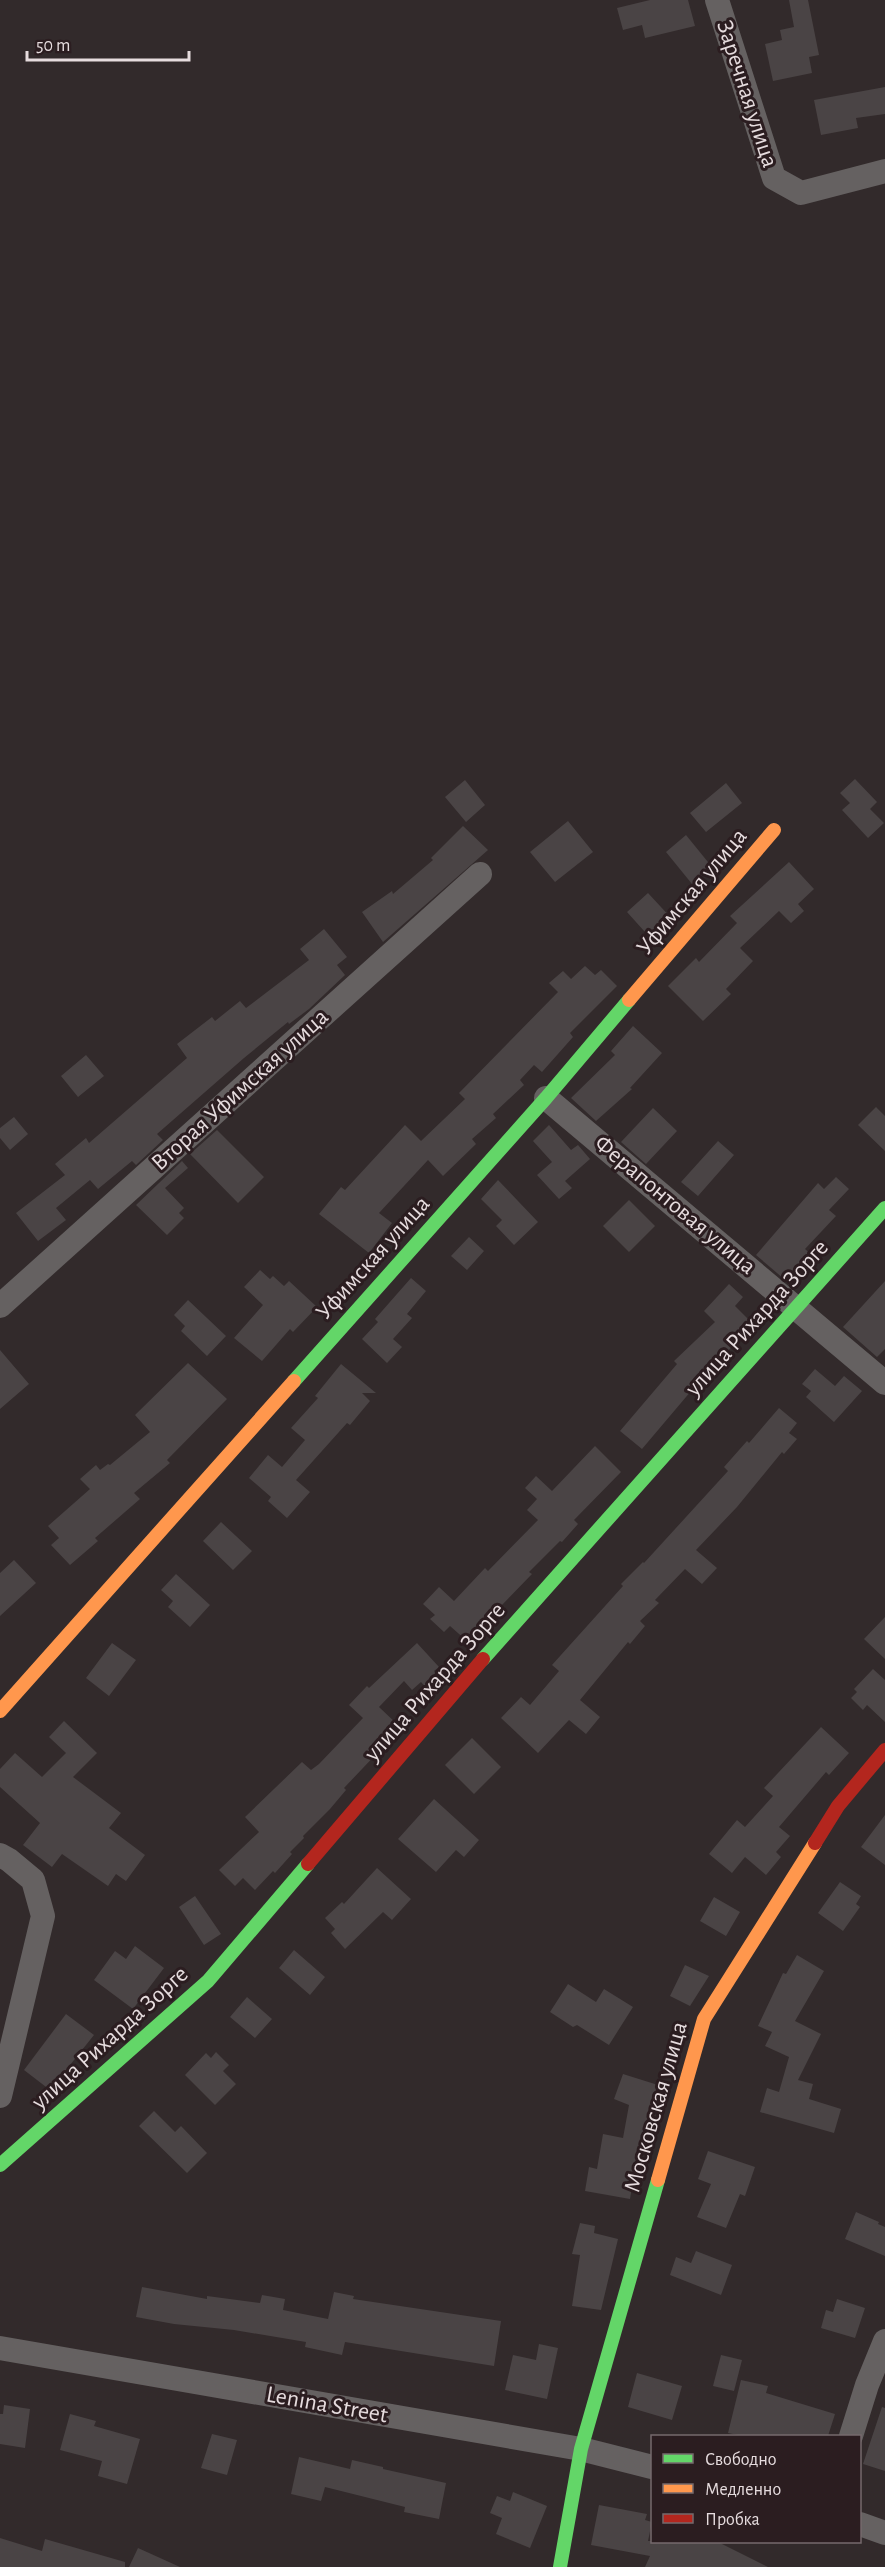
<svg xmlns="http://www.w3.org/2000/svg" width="885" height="2567" font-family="'Alegreya Sans',sans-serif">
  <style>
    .building { fill: #4a4445 }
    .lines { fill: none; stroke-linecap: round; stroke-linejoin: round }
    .street { stroke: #656161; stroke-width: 24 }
    .fast { stroke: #63d668; stroke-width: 14 }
    .slow { stroke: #ff974d; stroke-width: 14 }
    .jam { stroke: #b3261e; stroke-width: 14 }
    .labels { text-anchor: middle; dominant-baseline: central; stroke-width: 6; stroke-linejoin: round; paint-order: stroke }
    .street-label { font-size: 24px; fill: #e6dcde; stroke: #2b1d20 }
  </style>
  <rect width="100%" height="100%" fill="#322a2b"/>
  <path class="building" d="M650,0h38l7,26 -50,12 -3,-13 -19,5 -6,-22z
    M789,0h19l11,55 -10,2 3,16 -39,8 -8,-37 17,-4 -2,-10 14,-3z
    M885,87v27l-29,4 2,10 -37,7 -7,-35z
    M855,779l22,23 -7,7 14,14 -16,15 -26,-28 8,-7 -10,-10z
    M465,780l20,25 -19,17 -21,-25z
    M726,783l16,20 -36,29 -16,-19z
    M568,821l25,31 -38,30 -25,-30z
    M463,826l25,24 -105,92 -21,-30 30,-21 1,3 40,-34 -2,-2z
    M686,835l26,32 -20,17 -26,-32z
    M789,862l25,27 -16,15 6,7 -13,12 -12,-12 -39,37 13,13 -27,28 5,5 -28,27 -35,-35 28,-28 3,4 38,-39 -7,-7z
    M648,893l25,27 -20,21 -26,-29z
    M324,929l23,28 -10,8 8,10 -36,34 -20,15 -1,-2 -44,36 -87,76 6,6 -27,25 -4,-4 -34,28 -8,-9 -34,28 10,12 -28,21 -22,-28 49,-38 -10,-11 31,-26 3,5 98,-85 -10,-14 35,-27 3,4 25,-20 6,7 63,-48 -9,-11z
    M585,966l10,9 6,-5 16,16 -47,47 3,4 -31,35 -8,-7 -14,15 4,5 -31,29 3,4 -24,21 4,5 -33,32 -15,-16 -49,53 13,10 -23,30 -50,-39 22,-27 4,3 60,-65 16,16 44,-42 -6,-6 99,-101 -9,-9 14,-12 8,8z
    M633,1026l29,27 -32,35 2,1 -36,32 -25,-23 44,-43 -4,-4z
    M86,1055l18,21 -26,21 -17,-21z
    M876,1107l9,9v35l-27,-26z
    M653,1108l24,23 -31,33 -25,-22z
    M14,1117l14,17 -18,16 -10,-12v-10z
    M549,1125l22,25 7,-5 12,14 -25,22 7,7 -13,11 -22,-24 15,-13 -19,-21z
    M217,1130l47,47 -26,26 -48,-49z
    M718,1141l16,14 -36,41 -17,-14z
    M182,1161l6,7 -23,20 19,20 -5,5 5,5 -17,17 -31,-30z
    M836,1177l13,12 -20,21 7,6 -31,33 10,9 -24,27 -35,-30 62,-72 6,6z
    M498,1180l40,42 -24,23 -18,-19 6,-6 -21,-21z
    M629,1200l26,26 -26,26 -26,-26z
    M469,1237l15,14 -17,19 -16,-14z
    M260,1270l10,9 3,-3 11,10 5,-5 28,26 -24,25 -3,-3 -28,32 -28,-23 29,-33 -19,-18z
    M411,1278l15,13 -19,23 5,4 -19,21 9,8 -15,16 -25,-24 16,-17 -3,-3z
    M885,1281v68l-8,8 -34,-30z
    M729,1284l14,13 -8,9 18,18 -26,28 2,2 -29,34 -3,-4 -55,65 -22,-18 57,-67 -3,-3 41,-39 -11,-11z
    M188,1300l38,36 -19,20 -26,-25 4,-5 -11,-11z
    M0,1350l29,34 -29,25z
    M188,1363l39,36 -60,61 3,3 -36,30 6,6 -45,39 3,3 -28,24 -19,-20 8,-7 -11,-12 42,-37 -10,-10 16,-14 4,5 8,-6 2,1 40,-33 -15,-17z
    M341,1364l35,29h-14l8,8 -20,24 -3,-2 -51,57 14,12 -23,26 -19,-17 3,-4 -22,-19 19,-23 14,12 23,-27 -14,-12 27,-30 -3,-2z
    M815,1369l20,17 9,-10 18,15 -28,31 -28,-25 5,-6 -9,-7z
    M779,1408l18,15 -8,10 8,6 -13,15 -2,-2 -45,55 -41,43 21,18 -15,16 -17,-15 -30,31 4,3 -19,18 5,5 -15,18 -2,-2 -48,58 20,17 -14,17 -17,-14 -31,33 -37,-35 20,-21 9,8 29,-34 -7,-6 71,-79 -2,-2 22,-22 1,1 84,-92 -4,-4 23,-26 2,2z
    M595,1446l26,26 -47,48 4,4 -16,18 -2,-1 -31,31 3,2 -65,67 -17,-15 -6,6 -14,-13 5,-4 -12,-11 16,-17 15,14 31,-33 3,3 50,-51 -11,-10 10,-11 -12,-11 11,-12 16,15z
    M221,1522l31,29 -19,19 -30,-29z
    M14,1560l22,23 -36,33v-43z
    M176,1574l34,31 -20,22 -22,-20 5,-6 -12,-11z
    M885,1617v42l-21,-20z
    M112,1643l24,17 -27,36 -23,-18z
    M417,1643l22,24 -5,4 7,8 -11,13 -9,-10 -9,8 -8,-9 -25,26 19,18 -20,21 3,3 -37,39 2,2 -16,19 -27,27 1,2 -14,14 2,2 -17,19 -2,-2 -18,19 -12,-12 -8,8 -16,-16 40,-38 -14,-15 57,-55 9,8 8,-6 44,-46 -14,-13 18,-19 2,2z
    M873,1669l12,11v42l-18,-17 -4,5 -12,-12 6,-6 -3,-3z
    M64,1721l33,32 -24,24 48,36 -12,15 36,27 -19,26 -10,-7 -8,12 -46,-32 -10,13 -29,-22 17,-22 -40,-36v-18l15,-16 27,24 24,-24 -17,-16z
    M821,1727l28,26 -20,22 -3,-3 -47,55 11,9 -14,16 5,5 -15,18 -21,-18 -13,16 -23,-19 28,-34 8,7 28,-31 -9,-8z
    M472,1738l29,29 -27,27 -29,-29z
    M434,1799l45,41 -15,17 -8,-7 -20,22 -38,-33z
    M885,1815v50l-24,-18z
    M377,1868l34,31 -19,21 -9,-8 -38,37 -14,-16 4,-4 -10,-11 17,-16 2,2z
    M840,1882l21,14 -5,8 4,3 -17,24 -25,-18z
    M195,1896l26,38 -17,11 -25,-38z
    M714,1897l26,15 -14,24 -26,-15z
    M135,1946l29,22 -31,41 -39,-29 21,-29 11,8z
    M294,1950l31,27 -15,18 -31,-27z
    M797,1955l27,16 -29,50 26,13 -23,46 15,4 -4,15 32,10 -7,24 -74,-21 7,-24 12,4 10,-35 -24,-11 7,-14 -14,-6 25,-53 3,1z
    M685,1965l24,11 -19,30 -20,-10z
    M568,1984l28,18 8,-13 29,18 -24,38 -32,-20 -4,2 -23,-15z
    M247,1997l25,22 -17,19 -25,-21z
    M66,2014l28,21 -44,55 -26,-20z
    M216,2052l13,13 -6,6 13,13 -21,21 -30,-30 21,-22 5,5z
    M623,2074l35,11 -13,48 -5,31 -4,-1 -6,36 -45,-8 4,-24 8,2 6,-35 20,4 6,-33 -15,-6z
    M154,2111l21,21 6,-6 26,27 -20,20 -48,-47z
    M708,2151l47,16 -10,29 -5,-2 -14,34 -29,-11 14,-33 -13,-5z
    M856,2212l23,10 -1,2 7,3v29l-40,-17z
    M580,2223l15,3 -1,7 24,6 -17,71 -29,-4 8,-51 -8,-1z
    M696,2251l36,14 -11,30 -51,-20 6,-18 15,6z
    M142,2287l65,12v-3l53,7 2,-8 23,4 -2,11 45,9 6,-27 20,4 -1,3 148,22 -7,45 -149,-24 -3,13 -37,-8 1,-5 -72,-12 -60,-6 -38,-7z
    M837,2299l28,9 -10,30 -34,-10 5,-18 7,2z
    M539,2344l19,4 -11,51 -42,-9 8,-35 23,5z
    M721,2355l21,5 -8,31 -21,-5z
    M637,2373l45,13 -10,34 -44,-13z
    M741,2380l27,6 -2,7 69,21 -7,22h-86l-14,-3z
    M4,2405l26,4 -5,39 -25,-4v-30h3z
    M882,2407l3,1v63l-22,-7z
    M70,2414l26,7 -2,5 46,13 -13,45 -29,-8 4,-15 -42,-11z
    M212,2434l25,6 -10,35 -26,-7z
    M299,2457l51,12 2,-9 31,7v2l63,14 -7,36 -35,-7 1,-5 -80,-20 -4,14 -30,-7z
    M513,2492l34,14 -17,42 -34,-14 6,-16 -12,-5 7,-17 13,5z
    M599,2505l48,9 -2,6 7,2 -4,19h68l52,26h-123l5,-11 -59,-11z
    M0,2538l42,13 3,-12 80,23v5h-125z
    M138,2548l42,19h-51z"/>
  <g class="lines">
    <path class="street" d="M717,0l57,178 27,15 84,-22
      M546,1098l339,285
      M0,1306l480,-432
      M0,1855l9,5 24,20 10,36 -43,180
      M0,2348l581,101 71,18
      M851,2436l16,-51 18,-44
      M860,2524l25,9"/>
    <path class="fast" d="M294,1381l252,-283 83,-98
      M483,1659l402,-451
      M0,2165l208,-184 100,-117
      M560,2567l21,-118 77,-269"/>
    <path class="slow" d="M629,1000l145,-170
      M0,1711l294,-330
      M658,2180l46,-161 111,-176"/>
    <path class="jam" d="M815,1843l23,-37 47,-56
      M308,1864l175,-205"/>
  </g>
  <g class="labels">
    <g class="street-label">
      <text transform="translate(747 94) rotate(72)">Заречная улица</text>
      <text transform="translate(692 892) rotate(-50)">Уфимская улица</text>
      <text transform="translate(240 1090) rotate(-42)">Вторая Уфимская улица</text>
      <text transform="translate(675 1205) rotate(40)">Ферапонтовая улица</text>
      <text transform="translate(373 1258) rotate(-48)">Уфимская улица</text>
      <text transform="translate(757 1318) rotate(-48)">улица Рихарда Зорге</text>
      <text transform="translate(435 1682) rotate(-49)">улица Рихарда Зорге</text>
      <text transform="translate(110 2038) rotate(-42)">улица Рихарда Зорге</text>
      <text transform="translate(656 2107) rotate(-74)">Московская улица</text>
      <text transform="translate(327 2405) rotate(10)">Lenina Street</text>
    </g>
  </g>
  <rect x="651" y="2435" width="210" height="108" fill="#2b1d20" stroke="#76696c" stroke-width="1.5"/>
  <rect x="663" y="2454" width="30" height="9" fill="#63d668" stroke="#76696c" stroke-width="1.5"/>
  <text x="705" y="2465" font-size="18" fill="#e6dcde">Свободно</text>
  <rect x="663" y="2484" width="30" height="9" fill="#ff974d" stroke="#76696c" stroke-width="1.5"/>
  <text x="705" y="2495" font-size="18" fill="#e6dcde">Медленно</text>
  <rect x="663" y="2514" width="30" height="9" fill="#b3261e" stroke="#76696c" stroke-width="1.5"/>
  <text x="705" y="2525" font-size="18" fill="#e6dcde">Пробка</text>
  <path d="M27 51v9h162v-9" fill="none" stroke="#e6dcde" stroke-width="3"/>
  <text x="36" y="51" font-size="18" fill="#e6dcde" stroke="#2b1d20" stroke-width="4.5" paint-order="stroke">50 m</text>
</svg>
